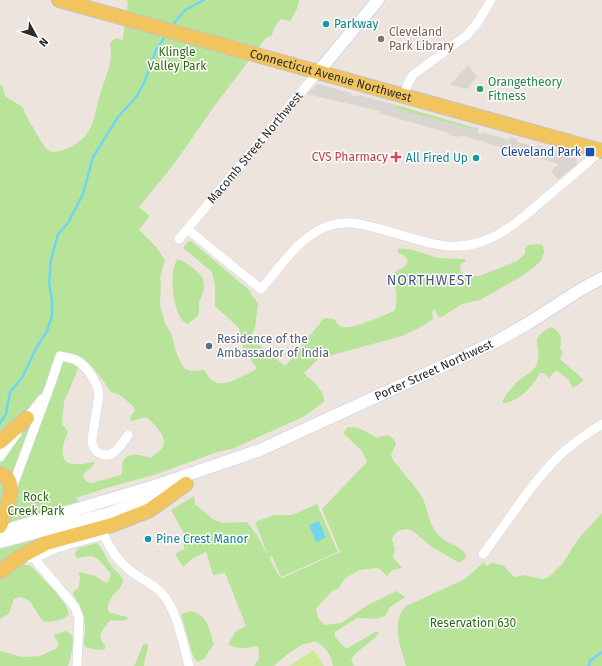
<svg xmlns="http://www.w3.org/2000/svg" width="602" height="666" font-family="'Fira Sans',sans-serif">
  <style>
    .green { fill: #b8e49a; fill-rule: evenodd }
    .pitch { fill: #cceb95 }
    .plaza { fill: #d9d5d0 }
    .water { fill: #70d6ef }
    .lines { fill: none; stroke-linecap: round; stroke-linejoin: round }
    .stream { stroke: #70d6ef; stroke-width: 2.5 }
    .street-casing { stroke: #d2d7e4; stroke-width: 10 }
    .secondary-casing { stroke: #d2d7e4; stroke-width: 14 }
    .primary-casing { stroke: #c4c4c4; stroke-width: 16 }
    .street { stroke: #fff; stroke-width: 9 }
    .secondary { stroke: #fff; stroke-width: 12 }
    .primary { stroke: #f1c45e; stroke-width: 14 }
    .culture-dot { fill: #0f9aa8; stroke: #fff; stroke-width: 1.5 }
    .education-dot { fill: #8d6e63; stroke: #fff; stroke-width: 1.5 }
    .leisure-dot { fill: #2e9e5b; stroke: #fff; stroke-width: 1.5 }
    .transit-dot { fill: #1a4fb4; stroke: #fff; stroke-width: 1.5 }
    .health-dot { fill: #e0444e; stroke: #fff; stroke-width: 1.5 }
    .service-dot { fill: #5c6f8a; stroke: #fff; stroke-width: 1.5 }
    .labels { text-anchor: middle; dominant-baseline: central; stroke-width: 3; stroke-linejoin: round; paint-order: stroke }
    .culture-label { font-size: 12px; fill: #0d838f; stroke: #fff; text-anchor: start }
    .education-label { font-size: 12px; fill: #785e54; stroke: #fff; text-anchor: start }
    .park-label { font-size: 12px; fill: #30691a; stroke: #fff }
    .street-label { font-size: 12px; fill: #2b2b2b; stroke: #fff }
    .leisure-label { font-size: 12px; fill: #27864d; stroke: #fff; text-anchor: start }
    .transit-label { font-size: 12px; fill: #164399; stroke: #fff; text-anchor: end }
    .health-label { font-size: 12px; fill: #be3a42; stroke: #fff; text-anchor: end }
    .service-label { font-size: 12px; fill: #4e5e75; stroke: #fff; text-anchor: start }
    .quarter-label { font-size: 14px; letter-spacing: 1px; fill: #4b577c; stroke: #fff }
  </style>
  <rect width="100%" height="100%" fill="#ede5dd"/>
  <path class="green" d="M125,0h174l-2,9 -7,12 -9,-2 -7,9 -2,7 -6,3 -53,70 -39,56 -35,43 11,9 -11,14 17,17 9,13 -5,18 1,4 -1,23 5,18 7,12 3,14 6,14 4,6 6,2 13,-1c3,3 4,7 8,10 11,10 33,-6 45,-11l-14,-22 -4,-19 -24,-22v-22l-3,-12 -29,-24 7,-8 58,49 10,15 -3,24 -4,8 1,3 33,27 3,-3 36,-45 10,1c2,2 4,6 6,7 9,6 44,-11 54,-15 5,-10 1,-26 -1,-36 4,-6 11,-5 15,-13l-3,-6 -7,-3 -1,-2 2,-3 14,2 25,8 27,1 1,2 -6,4 1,7 3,4h15l38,-15 8,-7v-5l3,-4 10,-1 5,1 1,7 -3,9 -17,14 -44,25 -18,4 -20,13h-3l-5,-8 -2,3 1,7 -12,8 -19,9 -84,23 -14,14c7,7 22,18 20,29l-19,14 -73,33 -15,3 -60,22 -47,13 -34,11 16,25 -92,43v-482l3,3 2,9 16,10 3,3 1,5 3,4 1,4c7,7 14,30 25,30 4,0 11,-3 15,-4 27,-13 24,-32 32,-57 5,-15 13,-31 9,-47 3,-6 6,-6 12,-4l1,-2 5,-37zM81,357c12,9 22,23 30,35l9,3 14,12 1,4 -4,4 -1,5 2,1 14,-4c7,6 22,19 17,30 -3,4 -9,8 -13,11 -8,-3 -23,-7 -27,4 -1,5 0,9 -2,13l-30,8 -4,-1 -5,-6 13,-13 -1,-1c-10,2 -19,4 -28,0 -7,-9 -2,-20 2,-30l-6,-8 2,-22 12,-28z
    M396,105l76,22 -1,4 -76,-23z
    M177,260h4l12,8 10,10 1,11 -5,14v9l-1,4 -10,8c-15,-3 -20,-52 -11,-64z
    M551,327c10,5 12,11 9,21l3,5 -3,5 1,2 23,20 -10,8 -3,-3 -2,-5 -12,-9 -3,1 -5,6 -5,-5h-4c-6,12 -21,29 -36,30l-2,-1c5,-10 12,-18 20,-24 5,-4 11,-6 14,-12 9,-21 -11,-26 15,-39z
    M348,427l11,1 18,10c8,-4 15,-4 19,6l-5,11 2,5c9,12 21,24 29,37 6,11 6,25 14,35 7,11 22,12 30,22l-1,5 -4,3h-3l-26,-15 -19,-16 -7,-2 -8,2 -5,5 -1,3 3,10 -2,8 9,11 -9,2 -6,6 -6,-6 -4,-2 -17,2 -15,8 -6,10 -8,4 -15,17 2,9 7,7 16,-2 27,-18 28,-14 9,6 -15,10 -5,9 -9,3 -19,-1 -22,14v5l11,12 29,-17h3l1,1c-8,11 -20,15 -28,26l3,7h-21c-1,-10 -9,-22 -19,-25 -4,3 -6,2 -10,3 -9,4 -23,15 -30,22h-20l5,-8 -1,-12c-11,2 -21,4 -30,-2l8,-13 10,-5 -21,-53 -12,2 -7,-23 -13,6 -10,9 -8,-13 9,-5v-5l3,-5 -16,-29 23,-14 1,8 18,15 9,4 25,-1 10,13 11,21 -13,-34 19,-7h18l25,-11 21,48 -57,25 -9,-21 -3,1 10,19 3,2 58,-26 -18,-43 45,-47 -5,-11 -19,-18z
    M602,513v153h-196c-5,-18 -16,-44 0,-60l59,-27 20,-18v4l2,1 4,-3 12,2 10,11 3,1 7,-2 19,4 7,-2 13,-13 17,-26z
    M97,543l3,3c5,8 9,18 15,24 3,3 7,6 8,10 0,9 -17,17 -15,31l3,2 16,4v2l-4,2 -12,-1c-7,8 -16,16 -6,25v4c-6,2 -14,0 -20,-2 -3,-6 1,-13 0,-20 -1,-12 -6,-22 -12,-33v-2l6,-5 1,-11 -2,-3 2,-1 16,4 9,7 4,-2 2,-7c-3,-4 -12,-15 -17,-17 -5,-2 -12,1 -17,1l-1,-1 -1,-3 3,-6z
    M22,564l9,2 15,16 9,9 11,14 3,10c-6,5 -18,8 -26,6 -8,-8 -9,-21 -22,-24l-7,2 -5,15 -9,5v-39z
    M190,611c17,2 19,18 24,33l-10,15 -7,3 -4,-6 -12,-42z
    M66,631c1,1 4,2 5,3 5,5 -1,26 -3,32h-68v-15l22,6 18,-1 17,-8 1,-6 -3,-4 -1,-3z
    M145,643l3,2c0,7 -4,14 -4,21h-10l9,-21z"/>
  <path class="pitch" d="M314,650l10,16h-35z"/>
  <path class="plaza" d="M468,65l9,12 -10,12 -17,-4z
    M318,84l33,9v2l7,2 1,-2 37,10 -1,3 74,20 -1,2 3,1 1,-4 7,1 -1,5 3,1 1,-2 27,8 1,-3 7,2v3l19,5 1,-2 37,10 2,2 1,7 -19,16 -7,-9 8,-7 -99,-29 -1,2 -10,-2v-2l-70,-20v-2l-72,-17z"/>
  <path class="water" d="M319,521l7,17 -10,4 -7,-17z"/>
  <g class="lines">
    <path class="stream" d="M172,26l13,-16 19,-10
      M0,423l6,-9 4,-22 12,-14 14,-30 11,-17 5,-15v-16l-3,-17 2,-23 7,-26 10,-11 15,-29 10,-37 25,-40 19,-21 8,-15 11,-31 10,-15
      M589,666l1,-5 12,-9"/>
    <g class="street-casing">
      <g id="street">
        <path d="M404,96l4,-13 5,-8 54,-40 11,-13 13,-22"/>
        <path d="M187,229l74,60c25,-29 49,-70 92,-66 18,2 43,11 62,16 20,6 38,10 59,5 32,-8 56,-33 80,-53 16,-14 33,-27 48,-42"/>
        <path id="s1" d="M179,239l139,-167"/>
        <path d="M24,422l18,-23"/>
        <path d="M0,457l17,-24"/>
        <path d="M12,488l38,-102 10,-30c5,1 11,2 16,4 11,6 22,23 23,35l-7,44c0,6 1,11 7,14 13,8 23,-9 29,-18"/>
        <path d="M100,523c6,22 17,39 36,52 10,6 21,12 29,22 13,18 18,47 24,69"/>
        <path d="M483,554c25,-32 46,-68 75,-97 13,-13 29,-23 44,-33"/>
        <path d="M30,558c9,0 20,-8 30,-11 14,-5 29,-8 43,-12"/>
        <path d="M35,558l2,4 38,45 4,11 -2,48"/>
      </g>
    </g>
    <g class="secondary-casing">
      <g id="secondary">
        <path d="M318,72l60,-72"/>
        <path id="s2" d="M0,532l155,-46 105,-36 237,-109 30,-17 53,-34 22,-12"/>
        <path d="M0,542l110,-29 36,-13 27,-11"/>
      </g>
    </g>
    <g class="primary-casing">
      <g id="primary">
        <path id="s3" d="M59,0l543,151"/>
        <path d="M0,442l27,-24"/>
        <path d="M0,474c21,5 5,39 0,52"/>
        <path d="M0,572l18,-14 28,-15 66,-18 38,-15 36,-26"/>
      </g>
    </g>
    <use href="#street" class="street"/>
    <use href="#secondary" class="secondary"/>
    <use href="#primary" class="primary"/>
  </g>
  <g class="culture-dot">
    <circle cx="326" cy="24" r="4"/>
    <circle cx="476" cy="158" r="4"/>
    <circle cx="148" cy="539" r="4"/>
  </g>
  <circle class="education-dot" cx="381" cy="39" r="4"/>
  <circle class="leisure-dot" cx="480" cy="89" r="4"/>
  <rect class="transit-dot" x="585" y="147" width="10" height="10" rx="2"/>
  <path class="health-dot" d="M394 151h4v4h4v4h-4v4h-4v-4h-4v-4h4z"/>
  <circle class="service-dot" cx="209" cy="346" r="4"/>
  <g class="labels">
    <g class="culture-label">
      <text x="334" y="24">Parkway</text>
      <text x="468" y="158" text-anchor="end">All Fired Up</text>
      <text x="156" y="539">Pine Crest Manor</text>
    </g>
    <g class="education-label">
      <text x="389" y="32">Cleveland<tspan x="389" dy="14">Park Library</tspan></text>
    </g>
    <g class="park-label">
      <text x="177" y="52">Klingle<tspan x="177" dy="14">Valley Park</tspan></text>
      <text x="36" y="497">Rock<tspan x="36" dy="14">Creek Park</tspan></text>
      <text x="473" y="623">Reservation 630</text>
    </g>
    <g class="street-label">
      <text stroke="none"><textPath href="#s3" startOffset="282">Connecticut Avenue Northwest</textPath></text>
      <text stroke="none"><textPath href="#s1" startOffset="119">Macomb Street Northwest</textPath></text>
      <text stroke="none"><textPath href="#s2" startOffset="464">Porter Street Northwest</textPath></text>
    </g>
    <g class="leisure-label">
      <text x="488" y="82">Orangetheory<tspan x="488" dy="14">Fitness</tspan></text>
    </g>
    <g class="transit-label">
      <text x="581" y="152">Cleveland Park</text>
    </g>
    <g class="health-label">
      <text x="388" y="157">CVS Pharmacy</text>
    </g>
    <g class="service-label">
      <text x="217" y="339">Residence of the<tspan x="217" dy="14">Ambassador of India</tspan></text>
    </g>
    <g class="quarter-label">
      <text x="430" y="280">NORTHWEST</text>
    </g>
  </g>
  <g transform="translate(36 36) rotate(130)" stroke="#ffffff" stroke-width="3" paint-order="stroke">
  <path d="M0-3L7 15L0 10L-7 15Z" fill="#2b2b2b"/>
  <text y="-6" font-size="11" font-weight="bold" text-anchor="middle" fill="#2b2b2b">N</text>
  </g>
</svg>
